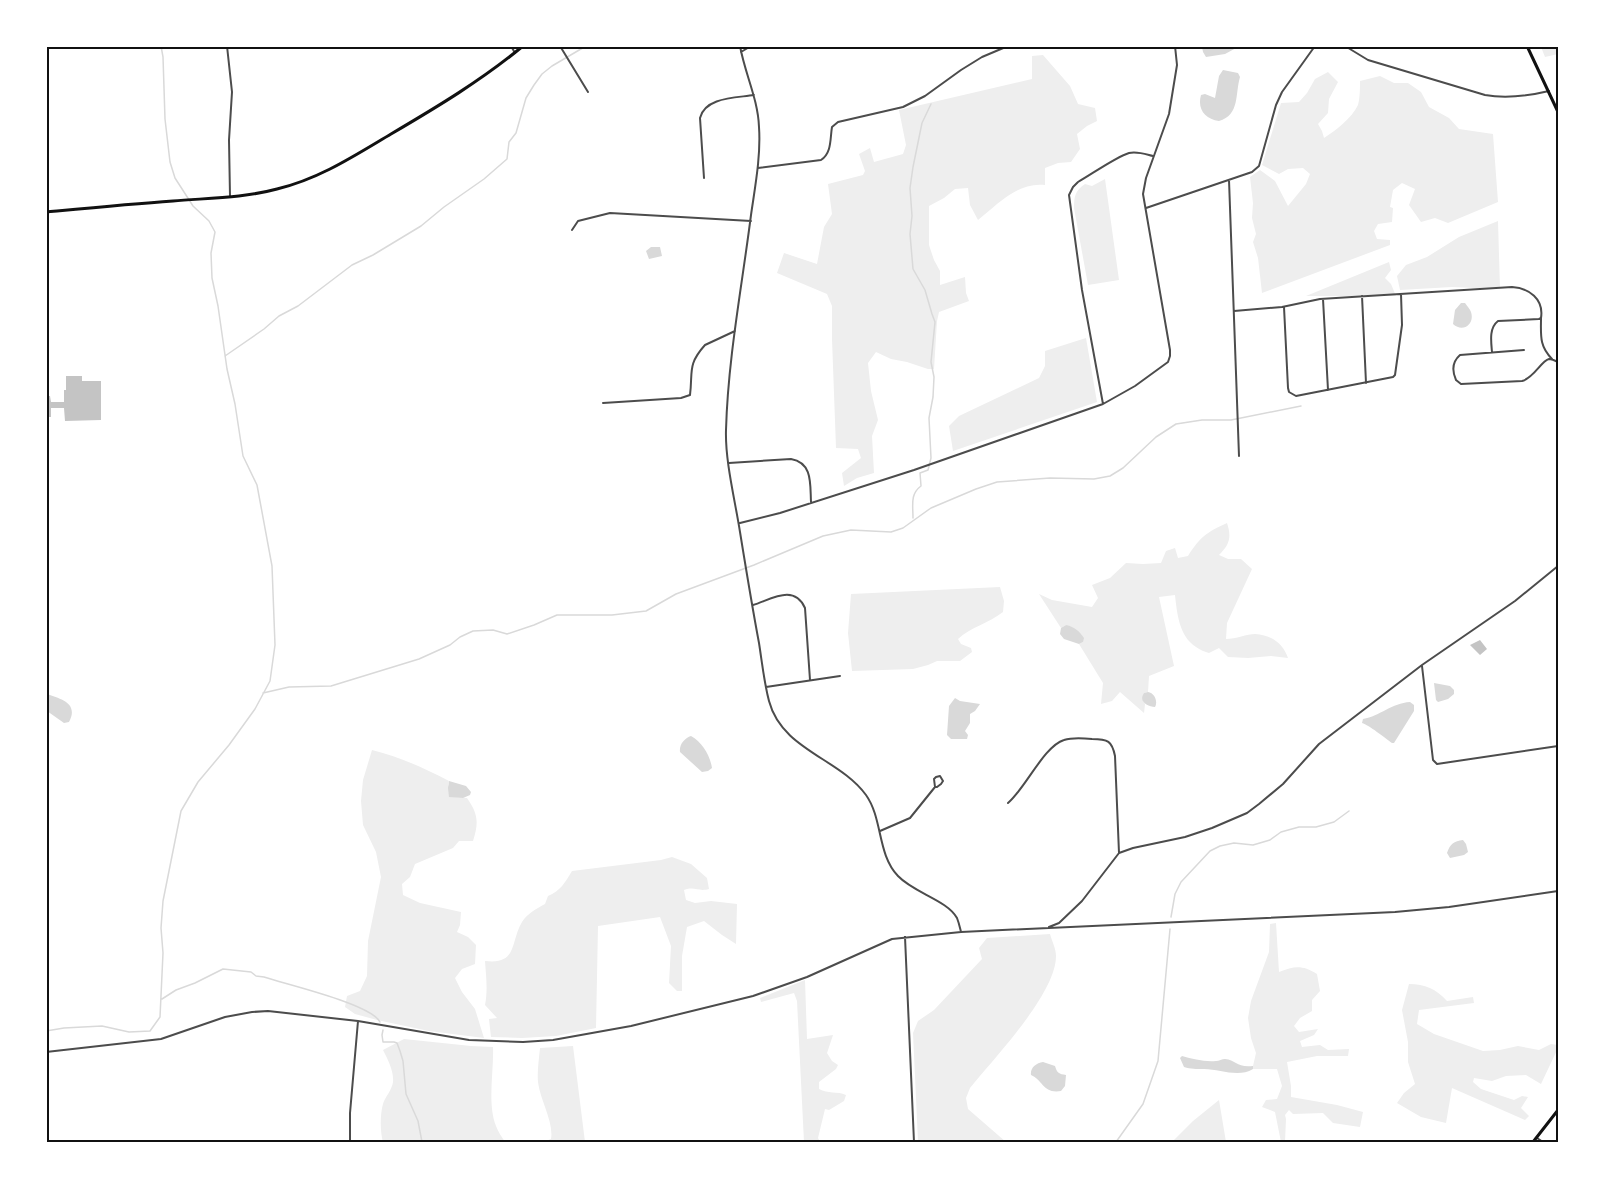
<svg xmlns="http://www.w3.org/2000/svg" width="1605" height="1189" font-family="Helvetica,sans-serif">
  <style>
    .green { fill: #eee }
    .water { fill: #d9d9d9 }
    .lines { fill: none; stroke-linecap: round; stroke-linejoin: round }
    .stream { stroke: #d9d9d9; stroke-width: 1.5 }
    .building { fill: #c4c4c4 }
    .minor { stroke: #4c4c4c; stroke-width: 2 }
    .secondary { stroke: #111; stroke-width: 3 }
    .primary { stroke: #111; stroke-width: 3 }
    .neatline { fill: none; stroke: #111; stroke-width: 2 }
  </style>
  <rect width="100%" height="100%" fill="#fff"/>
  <path class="green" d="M1541,47h17v7l-13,3z
    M1043,55l27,31 8,18 17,4 2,13 -10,5 -10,8 3,15 -9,13 -13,1 -13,5v17c-28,-3 -47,19 -67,35l-8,-15 -2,-17 -13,1 -11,9 -15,8v39l5,15 6,11v14l25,-8 1,16 3,8 -30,11 -2,9 -3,48h-6l-21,-7 -16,-3 -15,-7 -8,11 3,28 7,29 -6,16 2,37 -17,5 -13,8 -2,-13 19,-15 -3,-9 -22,-1 -4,-109v-33l-5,-12 -50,-21 7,-20 33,11 7,-37 8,-13 -4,-30 35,-9 2,-4 -6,-17 11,-6 4,14 29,-8 3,-9 -7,-35 133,-31v-23z
    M1328,72l10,10 -9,17 -1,14 -10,11 4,7 2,7c11,-7 28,-20 34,-33 2,-7 2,-17 2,-24l20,-5 14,7h14l13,9 8,15 20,11 10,11 34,5 5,68 -50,21 -13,-5 -14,4 -12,-17 6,-16 -13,-6 -9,7 -3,17 3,1 -1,14 -14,2 -4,7 3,8 13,1v5l-128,48 -4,-35 -5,-16 3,-8 -4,-16 1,-15 -3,-26 10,-7 15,11 13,25 18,-22 4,-10 -7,-6 -15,1 -9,5 -17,-9 19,-62 18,-1 8,-9 8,-14z
    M1105,179l14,101 -31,5 -14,-77c0,-12 1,-17 11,-24l7,2z
    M1498,221l2,68 -48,-2 -52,3 -3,-14 9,-11 21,-8 32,-20z
    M1389,262l2,8 -6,8 6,6 5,12h-90z
    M1086,338l11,64 -144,49 -4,-25 10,-10 80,-38 6,-12v-15z
    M1227,523c5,15 2,22 -8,32l9,4h13l11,10 -25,54 -1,16c10,0 21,-5 29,-5 16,1 28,9 33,24l-17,-2 -23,2 -20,-1 -9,-9 -10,5c-4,-1 -9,-3 -13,-6 -17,-11 -19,-34 -21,-52l-16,2 15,69 -25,10 -1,16 -4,1 -1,8 2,3 -1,9 -24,-21 -8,9 -11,3 2,-21 -24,-39 4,-2 -17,-17 -5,3 -22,-34 13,6 40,7 6,-9 -6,-13 18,-7 16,-15 17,1 18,-1 5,-12 9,-3 3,10 10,-2c12,-19 19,-24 39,-33z
    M1000,587l4,14 -1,11c-14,11 -32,15 -45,27l3,5 10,4 1,4 -12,9h-23l-9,4 -15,4 -61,2 -4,-38 3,-39z
    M372,750c28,7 52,18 77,31l-1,4 6,12 13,1c11,16 12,24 6,43h-14l-6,7 -38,16 -5,13 -8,7 1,11 17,8 41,9 -1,13 -3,7 11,5 8,8 -1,19 -13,5 -7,9 7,14 13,17 9,29 -55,-7 -52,-11 -22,-6 -10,-7 2,-11 13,-5 7,-15 1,-35 13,-64 -5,-25 -13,-27 -2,-24 2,-21z
    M672,857l19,7 16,14 2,11c-11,3 -14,-3 -25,1l2,10 9,3 16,-2 26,3 -1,40 -14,-9 -18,-14 -17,6 -5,29v35h-5l-8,-8 2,-37 -11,-29 -62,9 -2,102 -40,8 -34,2 -31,-1 -2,-18 8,-1 -12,-13c3,-15 1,-29 0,-44 33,4 25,-19 37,-39 6,-9 14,-13 23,-18l3,-8c12,-5 17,-13 24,-25l89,-11z
    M1276,923l3,49c16,-6 23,-7 38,2l3,17 -8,9v11l-12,7 -6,8 5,6 19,-3 -4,6 -14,6 2,6 18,-2 8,5 21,-1 -1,7h-31l-30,6 4,24v11l46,8 26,7 -3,15 -27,-4 -10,-10 -30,1 -4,-4 -4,5 1,4 -1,23h-4l-6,-30 -13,-5 4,-7 11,-1 5,-13 -5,-17h-24v-3l3,-13 -5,-15 -3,-20 3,-17 18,-49 1,-28z
    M1050,934c2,7 6,15 6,22 0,38 -62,102 -86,132l-4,10 2,11 38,33h-88l-5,-109 5,-12 16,-11 48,-51 -3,-11 8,-10z
    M805,980l2,59 26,-4 -6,18 5,8 6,4 -2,4 -17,13v7c9,5 18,2 27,6l-2,6 -15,9 -4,-1 -7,29 2,4h-16l-7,-141 -3,-8 -33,9 -1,-4z
    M1409,984c16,0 27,5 38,17l26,-4 1,6 -55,7 -2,14 17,10 49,17 17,-1 18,-4 21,4 12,-6 7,1v3l-17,36 -15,-9 -20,1 -14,5 -18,-3 -1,4 8,7 33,11 8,-4 6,1 -7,11 8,8 -4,4 -73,-32 -6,35 -25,-6 -24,-14 7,-10 11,-9 -7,-22v-20l-6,-32z
    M404,1039l67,7 22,1c1,24 -6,56 3,79 2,6 6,11 9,16h-122c-3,-10 -3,-28 0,-38 2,-7 9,-14 10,-22 1,-11 -5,-22 -10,-32z
    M573,1046l12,96h-42l8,-3c3,-17 -11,-39 -13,-57 -1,-11 1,-23 2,-34z
    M1219,1100l7,42h-54l21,-21z"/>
  <path class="water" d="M1202,47v-1l36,1 -13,7 -19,3 -3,-5z
    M1223,70l15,3 2,4c-5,17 0,38 -21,44 -14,-2 -22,-12 -18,-26l4,-1 10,4 4,-22z
    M651,247h9l2,9 -13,3 -3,-8z
    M1461,303h4c2,3 5,6 6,9 4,12 -8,21 -18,12l2,-14z
    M1066,625c9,2 13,6 18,13l-1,4 -4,2 -15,-5 -4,-5 1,-6z
    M1434,683l16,3 4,4v4l-6,5 -10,3 -2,-2z
    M1148,692c7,1 10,10 7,15 -7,-1 -17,-5 -11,-14z
    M47,694c14,5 32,9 22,28l-5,1 -17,-12z
    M955,698l5,3 20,3 -5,7 -5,3v9l-5,8 3,4 -1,4h-16l-4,-4 2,-29z
    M1410,702l4,3v6l-20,32h-2c-7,-5 -23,-18 -30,-20l1,-4c17,-3 29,-16 47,-17z
    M691,736c11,6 19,19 21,32l-4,3 -6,1 -22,-20c-1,-8 5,-14 11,-16z
    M449,781l17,5 5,6 -1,3 -7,3 -14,-1 -1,-9z
    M1463,840l3,4 2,8 -4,3 -14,3 -3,-5c3,-9 7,-12 16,-13z
    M1182,1056c11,3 22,6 34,5 3,0 6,-2 9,-2 11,1 12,9 28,7v3c-15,9 -33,0 -49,0 -8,0 -13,0 -20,-2l-4,-9z
    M1043,1062l12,4c2,7 4,8 11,9l-1,11 -4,5c-18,3 -18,-11 -30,-16 -1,-7 5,-12 12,-13z"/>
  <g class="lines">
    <path class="stream" d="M225,356l39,-27 15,-13 19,-10 54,-41 21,-10 48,-29 23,-19 40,-28 23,-20 2,-17 7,-9 10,-35 8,-13 8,-11 10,-8 34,-20
      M913,518c0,-13 -3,-24 8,-32l-1,-13 8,-3 3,-12 -2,-40 4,-21 1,-20 -3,-15 4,-40 -3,-8 -7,-24 -12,-21 -3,-35 2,-18 -2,-28 3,-21 9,-44 9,-19
      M263,693l26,-6 42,-1 88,-27 31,-14 10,-8 13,-6 20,-1 14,4 27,-9 23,-10h55l34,-4 30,-17 78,-29 69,-29 28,-6 40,2 12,-4 28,-20 45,-19 21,-7 53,-4 44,1 16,-3 13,-8 33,-31 20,-13 26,-4h29l70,-14
      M1171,917l4,-23 6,-12 29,-31 10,-5 14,-3 19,2 17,-5 11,-8 18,-5h17l18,-5 15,-11
      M162,999l14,-9 19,-7 28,-14 28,3 5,4 8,1c24,8 107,27 116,45
      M383,1030l-1,5 1,7h11l3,1 3,8 3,10 3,33 12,27 4,21
      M46,1031l18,-3 38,-2 27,6 21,-1 10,-14 3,-64 -2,-25 2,-27 18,-90 17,-29 31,-37 26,-36 15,-28 5,-36 -3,-79 -15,-81 -14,-29 -8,-52 -8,-35 -9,-63 -6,-28 -1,-25 4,-21 -6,-11 -16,-15 -18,-28 -5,-16 -5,-43 -2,-62 -2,-11
      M1116,1142l27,-38 15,-43 12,-132"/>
  </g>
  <path class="building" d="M66,376h16v5h19v39l-36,1 -1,-13h-13v9h-5v-21h4l1,6h13v-12h2z
    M1480,640l7,9 -7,6 -10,-10z"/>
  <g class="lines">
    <path class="minor" d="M227,46l5,46 -3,48 1,56
      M511,46l4,7
      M560,46l28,46
      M740,46c5,28 18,53 19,81 2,29 -4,60 -8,88 -9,71 -23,143 -25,215 -1,31 9,70 14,102 6,37 12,74 19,111 3,19 5,39 10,58 13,49 70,57 97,94 17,24 11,59 32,81 16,17 49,24 59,42 2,5 3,10 4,14
      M1345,46l23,14 117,35c21,4 43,1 64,-4
      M741,52l10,-6
      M758,168l63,-8c11,-7 9,-22 11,-33l6,-5 65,-15 22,-11 36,-26 21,-13 26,-11
      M704,178l-4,-60c5,-21 36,-20 54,-23
      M1229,180l10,276
      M1146,208l106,-36 7,-6 17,-61 6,-13 33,-46
      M572,230l6,-9 32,-8 141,8
      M1362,296l4,87
      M1323,299l5,91
      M1284,307l4,81 1,4 7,4 97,-19 2,-2 7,-50 -1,-31
      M1234,311l48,-4 38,-8 192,-12c17,1 32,12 29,31l-2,1 -41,2c-9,7 -7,20 -6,31
      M1541,318c0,17 -2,28 11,41
      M1524,350l-64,5c-8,7 -8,16 -4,25l5,4 61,-3c12,-3 19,-20 27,-22 2,0 7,2 9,3
      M603,403l78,-5 9,-3c3,-23 -3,-30 15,-50l30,-14
      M1103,404l-21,-114 -13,-95 4,-8 5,-5c14,-8 38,-25 51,-29 8,-2 16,1 24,3
      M729,463l62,-4c22,4 19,25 20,43
      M740,523l40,-10 134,-43 189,-66 32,-18 33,-24 2,-6v-6l-27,-156 3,-16 23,-64 8,-49 -2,-19
      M753,605c19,-6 41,-21 52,3l5,72
      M1422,666l11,94 4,4 121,-18
      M766,687l74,-11
      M1008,803c17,-14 36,-57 56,-63 9,-3 19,-2 28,-1 16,0 20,2 23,17l4,97
      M880,831l30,-13 25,-31 -1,-8 2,-2 4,-1 3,5 -2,3 -4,3h-2
      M1049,927l10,-4 23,-22 37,-48 14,-5 52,-11 27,-9 35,-15 12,-9 24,-20 36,-40 103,-79 93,-64 43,-35
      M905,937l9,205
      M46,1052l115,-13 64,-22 27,-5 16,-1 90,10 111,19 54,2 30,-2 78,-14 122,-30 54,-19 85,-38 69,-7 434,-20 54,-5 109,-16
      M1537,1138l6,4
      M350,1142v-29l8,-92"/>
    <path class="secondary" d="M46,212c43,-4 85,-8 127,-11 35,-3 71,-3 104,-12 42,-10 77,-33 114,-55 46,-27 91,-54 132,-88"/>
    <path class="primary" d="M1527,46l31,66
      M1533,1142l25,-32"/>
  </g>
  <rect width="1605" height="1189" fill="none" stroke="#ffffff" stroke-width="96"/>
  <rect x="48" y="48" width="1509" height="1093" class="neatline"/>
</svg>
